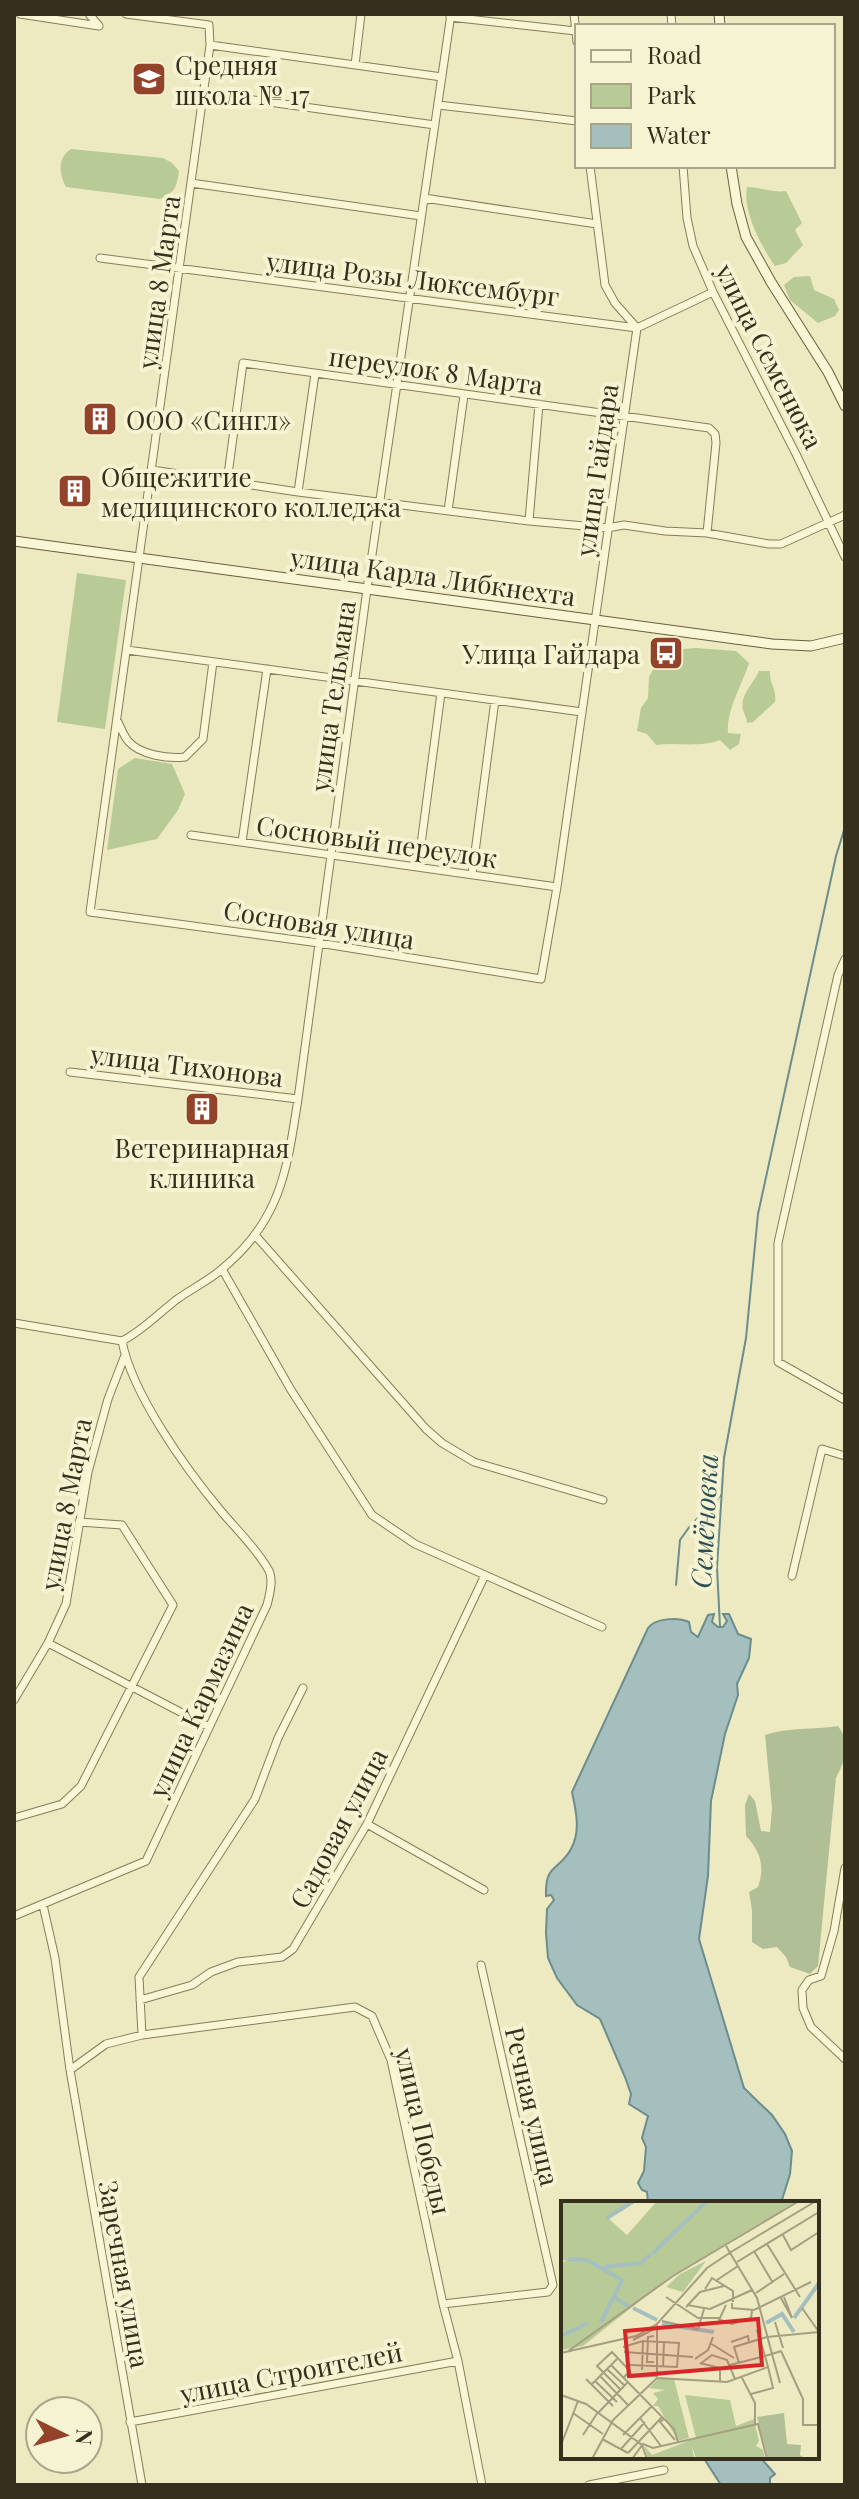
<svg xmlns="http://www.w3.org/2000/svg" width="859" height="2499" font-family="'Playfair Display',serif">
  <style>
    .green { fill: #b8cb96 }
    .cemetery { fill: #b0bf95 }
    .water { fill: #a4bfbe; stroke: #6b8d8d; stroke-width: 2 }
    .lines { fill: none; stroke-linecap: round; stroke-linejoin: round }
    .stream { stroke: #6b8d8d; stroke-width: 2 }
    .street-casing { stroke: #867c59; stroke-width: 9 }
    .secondary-casing { stroke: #685d3d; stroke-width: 11 }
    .street { stroke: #f8f6d5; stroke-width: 7 }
    .secondary { stroke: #f8f6d5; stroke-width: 9 }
    .labels { text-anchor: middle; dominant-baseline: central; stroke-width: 8; stroke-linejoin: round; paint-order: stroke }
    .poi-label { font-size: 26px; fill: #362f1d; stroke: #f5f3d1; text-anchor: start }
    .street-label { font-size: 26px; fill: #362f1d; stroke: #f5f3d1 }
    .water-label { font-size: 28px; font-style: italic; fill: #2d4f56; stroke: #f5f3d1 }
    .inset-river { fill: none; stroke: #a4bfbe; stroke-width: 4 }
    .inset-road { fill: none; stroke: #a49f80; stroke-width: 2 }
    .view { fill: #d62828; fill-opacity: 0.15; stroke: #d62828; stroke-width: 4 }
    .inset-edge { fill: none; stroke: #362f1d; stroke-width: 4 }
  </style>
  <rect width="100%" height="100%" fill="#edeac2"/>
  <path class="green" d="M71,149l92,9 9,5 7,8c-2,15 -4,22 -19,28l-94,-12c-7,-13 -9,-29 5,-38z
    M747,187c14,0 25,6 39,4l16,32 -7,7 8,15 -17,18 -11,3c-13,-18 -33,-56 -28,-79z
    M810,276l4,14 20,9 5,11 -4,6 -17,7 -28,-23 -6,-15 10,-8z
    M77,573l49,7 -21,149 -48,-7z
    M696,648l40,3 13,12c-7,22 -23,48 -21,70l13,1 -2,10 -9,6 -10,-10c-20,8 -43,2 -64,5l-9,-11 -10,-3 4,-23 7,-10 1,-21 8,-15 15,-1 11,-12z
    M759,671h11c-1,12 7,19 5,31l-22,20 -6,1c0,-5 -3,-9 -4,-13 -4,-14 11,-27 16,-39z
    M135,758l37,6 13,30 -7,16 -21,29 -50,11 11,-81z"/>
  <path class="cemetery" d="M838,1726c13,17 7,35 -2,52l-18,188 -8,8 -20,-7 -4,-10 -9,-10 -14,2 -11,-7v-32l-3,-18 9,-5c7,-20 3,-35 -12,-51l-1,-31 4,-11 6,7 6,30 9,1 2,-24 -7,-73c23,-8 48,-5 73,-9z"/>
  <path class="water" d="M714,1614l-2,8 6,5h5l4,-6 -4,-7h6l9,20 13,5 -2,19 -12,26 1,11 -13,39 -14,67 -3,75 -9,63 45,149 28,27 13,19 7,17 -2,23 -9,29h-133l-1,-11 -5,-2 -4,-7 6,-12 2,-24 -4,-9 6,-22 -19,-12 2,-10 -6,-17 -25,-58 -23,-14 -20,-27 -9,-20 -2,-25 1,-24 7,-9 -3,-5 -5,1c-1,-33 12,-24 25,-47 10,-18 5,-38 1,-57l76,-164c7,-10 30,-11 41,-6l2,10 7,5 10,-22z
    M703,2457h57l15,17 -5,4v7h-49z"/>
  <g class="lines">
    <path class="stream" d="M676,1585l4,-45 10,-14 31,-31
      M720,1627l-3,-60 7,-109 22,-120 12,-124 78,-358 9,-29"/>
    <g class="street-casing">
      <path id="street" d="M20,14l79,12
        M89,14l10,12
        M126,14l83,11 1,20 -120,867 229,31 222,36 16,-92 80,-559 -22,-25 -10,-18 -15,-119
        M574,14l3,28
        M671,14l1,12
        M450,17l126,14
        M210,45l232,32
        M355,65l6,-51
        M204,93l231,32
        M438,105l139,16
        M683,166l4,52 6,28 20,46 83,162 49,103
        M191,183l230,33
        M424,198l173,26
        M100,258l537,70 76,-36
        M152,470l146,22 231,29 78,7 17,-3 41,6 42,2 62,11h12l64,-29
        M227,482l16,-119 466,65 6,6 1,9 -9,90
        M298,492l17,-118
        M448,511l16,-116
        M529,521l10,-117
        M127,650l455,62
        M118,722c3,6 6,14 10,19 12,14 40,18 57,16l18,-18 10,-77
        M191,835l366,52
        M242,842l25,-173
        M418,867l23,-174
        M472,875l23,-175
        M845,959l-7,16 -60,268v119l67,38
        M70,1072l228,27
        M255,1235l171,194 16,14 32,19 129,38
        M222,1269l69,121 81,125 43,29 187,83
        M14,1323l108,18c20,-10 36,-27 54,-41 15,-11 32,-19 46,-31 59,-49 65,-99 76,-170l69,-510 84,-575
        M792,1576l30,-127 23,7
        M48,1643l161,84
        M14,1700l34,-57 18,-39 22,-132 20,-73 17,-44
        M14,1818l48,-14 19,-18 92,-181 -51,-80 -43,-3
        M367,1824l117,66
        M845,1868l-11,63 -13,45 -12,4 -7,10 1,18 8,19 34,32
        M43,1905l12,53 15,112 72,415
        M14,1916l132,-55 121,-256c3,-11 7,-27 1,-36 -12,-21 -32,-40 -47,-58 -35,-42 -89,-117 -99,-170
        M140,2000l52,-15 19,-13 27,-10 44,-5 11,-8 74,-125 118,-249
        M142,2035l-3,-58 116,-178 23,-61 25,-50
        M70,2070l36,-26 36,-9 213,-28 17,9 19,44 52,244 15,57 24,124
        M443,2304l105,-12 5,-7 -72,-320
        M130,2422l328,-61
        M589,2485l75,-15"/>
    </g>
    <g class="secondary-casing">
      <path id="secondary" d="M719,14l1,12
        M731,166l6,38 9,33 25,45 57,90 17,34
        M14,541l758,103 39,2 34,-8"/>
    </g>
    <use href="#street" class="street"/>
    <use href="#secondary" class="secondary"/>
  </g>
  <defs>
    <g id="school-square" transform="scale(1.8)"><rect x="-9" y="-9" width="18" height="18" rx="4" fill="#94432b" stroke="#f5f3d1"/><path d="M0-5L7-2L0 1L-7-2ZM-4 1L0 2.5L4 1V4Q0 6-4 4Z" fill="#fff"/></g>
    <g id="building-square" transform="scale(1.8)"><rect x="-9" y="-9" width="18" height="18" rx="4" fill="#94432b" stroke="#f5f3d1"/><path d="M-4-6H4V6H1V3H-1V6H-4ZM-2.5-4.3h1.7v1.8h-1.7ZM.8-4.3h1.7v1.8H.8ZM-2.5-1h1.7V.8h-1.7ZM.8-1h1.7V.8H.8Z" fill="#fff"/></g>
    <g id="bus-square" transform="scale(1.8)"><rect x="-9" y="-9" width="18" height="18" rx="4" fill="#94432b" stroke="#f5f3d1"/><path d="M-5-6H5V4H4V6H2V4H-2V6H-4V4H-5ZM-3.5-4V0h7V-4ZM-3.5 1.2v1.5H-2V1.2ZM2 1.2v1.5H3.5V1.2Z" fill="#fff"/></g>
  </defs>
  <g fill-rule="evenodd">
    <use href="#school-square" x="149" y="79"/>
    <use href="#building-square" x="100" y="419"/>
    <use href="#building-square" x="75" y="491"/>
    <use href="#bus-square" x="666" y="653"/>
    <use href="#building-square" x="202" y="1109"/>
  </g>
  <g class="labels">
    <g class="poi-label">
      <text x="175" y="64">Средняя<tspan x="175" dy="30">школа № 17</tspan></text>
      <text x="126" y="419">ООО «Сингл»</text>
      <text x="101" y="476">Общежитие<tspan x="101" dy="30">медицинского колледжа</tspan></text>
      <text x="640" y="653" text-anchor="end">Улица Гайдара</text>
      <text x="202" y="1147" text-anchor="middle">Ветеринарная<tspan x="202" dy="30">клиника</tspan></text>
    </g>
    <g class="street-label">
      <text transform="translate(413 278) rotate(7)">улица Розы Люксембург</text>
      <text transform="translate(158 282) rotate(-82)">улица 8 Марта</text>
      <text transform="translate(770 356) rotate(63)">улица Семенюка</text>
      <text transform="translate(436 370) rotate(8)">переулок 8 Марта</text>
      <text transform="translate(596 470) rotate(-82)">улица Гайдара</text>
      <text transform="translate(433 576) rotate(8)">улица Карла Либкнехта</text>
      <text transform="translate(332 696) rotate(-82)">улица Тельмана</text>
      <text transform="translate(377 841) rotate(8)">Сосновый переулок</text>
      <text transform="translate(319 924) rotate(9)">Сосновая улица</text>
      <text transform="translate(187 1065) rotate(7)">улица Тихонова</text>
      <text transform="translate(65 1504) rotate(-79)">улица 8 Марта</text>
      <text transform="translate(200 1700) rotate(-65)">улица Кармазина</text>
      <text transform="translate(338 1828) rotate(-62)">Садовая улица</text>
      <text transform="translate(533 2106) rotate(77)">Речная улица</text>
      <text transform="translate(424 2131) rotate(77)">улица Победы</text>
      <text transform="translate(125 2274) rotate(80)">Заречная улица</text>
      <text transform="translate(291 2372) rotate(-11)">улица Строителей</text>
    </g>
    <g class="water-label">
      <text transform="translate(703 1521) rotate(-87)">Семёновка</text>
    </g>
  </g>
  <g transform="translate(561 2201)">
    <rect width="258" height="258" fill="#edeac2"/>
    <path d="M0,0h75l-28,17 19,17 30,-34h140l-127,76 -87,69 -21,4 -1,-89 5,1 -5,-4zM145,60l-23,31 -17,-5 14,-13zM98,177l15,1 15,59 -11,3 -20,-35h-5l5,-7 -5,-6 12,-3 -16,-2zM124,194l45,5 6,26 18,-7 -2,-7 7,29 -3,5 7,4 2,9h-69l-4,-13 2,13h-46l-4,-14 8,10 44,-17z" fill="#b8cb96"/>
    <path d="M223,212l3,31 14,1 -1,10 6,4h-38l-11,-42z" fill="#b0bf95"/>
    <path class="inset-river" d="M46,17l27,-17M92,52l54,-52M7,58l19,1 35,20 -8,17 14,9M43,66l37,-4 10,-9M72,107l24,12M233,117l25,-35M40,121l12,-24M205,122l16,-9 12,18M101,123l52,8M0,135l27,-13"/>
    <path class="inset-road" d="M222,34l8,15 28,-18M206,43l33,53M193,50l19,32M170,51l85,-51M176,61l82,-50M156,79l21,-14M144,88l7,-11 21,13v11M195,92l28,-19M105,96l32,21h22l6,-13M220,97l11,20 -8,-21M171,102v5l22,2 57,-28M126,104l23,4 42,-19M125,106l14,-15 24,-6M241,107l17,24M157,118l14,5 19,-6 1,-7M101,120l36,8 6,-20M214,121l8,26M206,136l52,-5M72,139l23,-12M170,141l17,-6 1,6M149,142l24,15M62,146l20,-6 36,2 -2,24 -47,-2M220,150l22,48v26h16M6,151l106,-76 126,-75M63,151l69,5M0,152l75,-17 21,-12 50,-56 24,-16M134,158l13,-9 5,-13M93,161h-7l1,-25 6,-1M139,162l20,5v13M178,162l-5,-16 33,-10M139,163l12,-9 15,5 8,19M50,164l63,64 4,13M169,164l35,-9 -8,-26M102,166l1,-25M46,168l18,17M81,169l1,-30M39,175l29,30M180,175l14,27v21M62,177l7,-7 1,6 27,-1M96,177l70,4 41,-15 -3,-11 7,-2 -15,-56 -31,-52M25,178l27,27M34,180l22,21M219,182l-8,-29 9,-3M31,183l25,-25M60,189l-24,-24 15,-14 17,18M190,193l22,-6 -5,-21M0,194l25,9 56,41 5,14M12,212l30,21M37,212l29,-30M79,217l21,28M103,218l-4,3 15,18M22,234l15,-23M62,234l29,-29M41,238l26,14M0,244l17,-44M60,248l24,-27M67,252l34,-36M31,258l21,-39 44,-42v-54M71,258l11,-15 10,4 105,-24 9,35"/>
    <path class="view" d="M197,118l4,46 -133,11 -4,-45z"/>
    <rect width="258" height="258" class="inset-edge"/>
  </g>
  <rect width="859" height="2499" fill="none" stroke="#362f1d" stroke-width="32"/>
  <rect x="575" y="24" width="260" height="144" fill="#f5f3d1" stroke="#a9a589" stroke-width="2"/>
  <rect x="591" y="50" width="40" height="12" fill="#f8f6d5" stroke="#a9a589" stroke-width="2"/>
  <text x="647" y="64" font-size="24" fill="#362f1d">Road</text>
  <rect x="591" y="84" width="40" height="24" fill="#b8cb96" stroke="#a9a589" stroke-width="2"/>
  <text x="647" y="104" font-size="24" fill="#362f1d">Park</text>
  <rect x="591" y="124" width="40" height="24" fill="#a4bfbe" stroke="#a9a589" stroke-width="2"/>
  <text x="647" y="144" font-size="24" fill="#362f1d">Water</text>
  <g transform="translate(64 2435) rotate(95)"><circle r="38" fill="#f5f3d1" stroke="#a9a589" stroke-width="2"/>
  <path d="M0-6L14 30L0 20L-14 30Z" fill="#94432b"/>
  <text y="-12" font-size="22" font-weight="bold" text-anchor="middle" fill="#362f1d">N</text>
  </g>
</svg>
